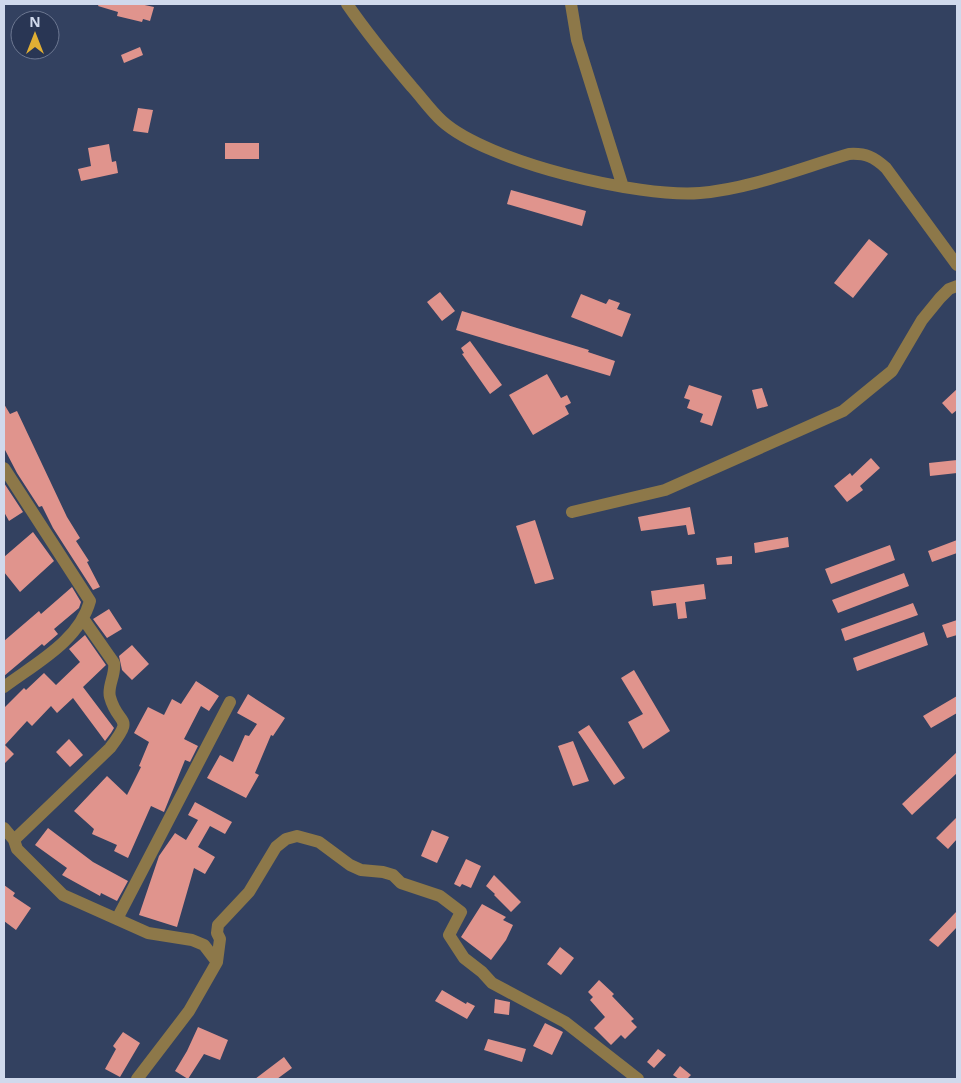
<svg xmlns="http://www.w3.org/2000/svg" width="961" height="1083" font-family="'Open Sans',sans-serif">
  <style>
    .building { fill: #e0948d }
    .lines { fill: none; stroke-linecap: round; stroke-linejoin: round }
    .minor { stroke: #8d7849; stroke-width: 12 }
  </style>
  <rect width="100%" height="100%" fill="#334160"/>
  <path class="building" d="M99,4h41l14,3 -4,14 -7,-2 -1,3 -25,-6 1,-4 -20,-6z
    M140,47l3,8 -19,8 -3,-8z
    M138,108l15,2 -5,23 -15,-2z
    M225,143h34v16h-34z
    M109,144l3,18 4,-1 2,12 -37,8 -3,-12 13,-3 -3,-18z
    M511,190l75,21 -4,15 -75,-22z
    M869,239l19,15 -35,44 -19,-15z
    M440,292l15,19 -13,10 -15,-19z
    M581,294l25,10 3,-5 11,4 -3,6 14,5 -9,23 -51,-20z
    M462,311l127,39 -1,2 27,9 -5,15 -154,-46z
    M470,341l32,44 -12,9 -28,-40 2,-1 -3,-5z
    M547,374l14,24 6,-3 4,8 -6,3 4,8 -36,21 -24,-40z
    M689,385l33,11 -10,30 -12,-4 3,-8 -16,-6 3,-8 -6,-2z
    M762,388l6,18 -11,3 -5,-19z
    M957,389v21l-5,4 -10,-11z
    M4,404l6,10 7,-3 50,106 13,21 -4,3 13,20 -2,1 13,25 -7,3 -40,-62 -11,-22 -3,1 -22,-34 -13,-25z
    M871,458l9,10 -20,18 3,4 -16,12 -13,-16 16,-13 2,3z
    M957,460v13l-27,3 -1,-13z
    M4,483l19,29 -14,9 -5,-9z
    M690,507l5,27 -7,1 -2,-10 -45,6 -3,-14z
    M535,520l19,59 -19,5 -19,-58z
    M33,532l21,29 -34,31 -16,-20v-15z
    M788,537l1,10 -34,6 -1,-10z
    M957,540v13l-25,9 -4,-11z
    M890,545l5,15 -64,24 -6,-15z
    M732,556v8l-15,1 -1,-7z
    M904,573l5,13 -71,27 -6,-13z
    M704,584l2,15 -21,3 2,16 -9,1 -2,-16 -23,3 -2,-15z
    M72,587l9,15 -2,6 -25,21 4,5 -14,12 -2,-2 -38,32v-35l35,-30 2,3z
    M913,603l5,12 -73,26 -4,-12z
    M109,609l13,20 -15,9 -14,-19z
    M957,620v15l-10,3 -5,-13z
    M924,632l4,13 -71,26 -4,-13z
    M85,635l21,30 -23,22 31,41 -3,5 -6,8 -32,-43 -16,15 -6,-7 -19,20 -5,-5 -22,24 9,9 -10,10v-56l20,-20 2,2 18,-17 12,12 24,-23 -11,-13z
    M132,645l17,19 -17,16 -10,-10 -3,-14z
    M634,670l36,61 -27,18 -15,-27 15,-8 -22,-36z
    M196,681l23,15 -10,15 -8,-5 -17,33 14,7 -8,16 -5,-2 -21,52 -13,-6 -23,52 -14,-7 3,-6 -25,-11 2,-5 -20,-18 33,-35 20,19 14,-28 -2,-1 10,-24 -15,-9 14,-26 16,8 8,-16 9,5z
    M248,694l37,24 -12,18 -2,-1 -16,38 4,2 -13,23 -39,-20 13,-23 13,7 12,-27 4,1 8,-12 -20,-11z
    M957,696v17l-26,15 -8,-12z
    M589,725l36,53 -11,7 -36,-53z
    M69,739l14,16 -13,12 -14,-15z
    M573,741l16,40 -16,5 -15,-40z
    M957,752v21l-45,42 -10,-11z
    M195,802l37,20 -7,12 -15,-8 -12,21 17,10 -10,17 -11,-6 -17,59 -38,-12 20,-59 16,-23 11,7 12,-20 -10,-5z
    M957,817v22l-9,10 -12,-11z
    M48,828l45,34 35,19 -11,20 -16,-8 -1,3 -38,-21 5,-7 -32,-23z
    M432,830l17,7 -12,26 -16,-7z
    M466,859l15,7 -10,22 -9,-4 -2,3 -6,-3z
    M494,875l27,27 -10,10 -17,-17 1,-1 -9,-8z
    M4,885l11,8 -2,3 18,12 -15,22 -12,-9z
    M482,904l24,13 -3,3 10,5 -7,15 -15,20 -30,-23z
    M957,911v16l-19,20 -9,-7z
    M560,947l14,11 -13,17 -14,-11z
    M599,980l15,14 -2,2 22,23 -3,2 6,6 -12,12 -4,-4 -10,10 -17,-17 11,-11 -15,-17 3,-3 -5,-5z
    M442,990l24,14 1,-2 8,4 -8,13 -32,-18z
    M495,999l15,3 -1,13 -15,-2z
    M545,1023l18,9 -11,23 -19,-9z
    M198,1027l30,13 -8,20 -16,-6 -16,25 -13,-8 12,-20z
    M123,1032l17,11 -20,34 -15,-8 11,-20 -3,-3z
    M488,1039l38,10 -4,13 -38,-12z
    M658,1049l8,6 -12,13 -7,-6z
    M284,1057l8,11 -15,11h-22z
    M680,1066l11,9 -4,4h-8l-6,-4z"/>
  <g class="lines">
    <path class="minor" d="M347,4c20,29 42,56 65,83 10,11 19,24 30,34 45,41 197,77 258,72 50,-4 101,-25 149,-39 17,-1 25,3 37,14l71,97
      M571,4l6,36 46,147
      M4,468l86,133c-11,40 -54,62 -86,86
      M572,512l93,-22 178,-79 49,-40 30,-51 18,-22 9,-9 8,-3
      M4,828l10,12 3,9 46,46 85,38 44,7 12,5 13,17 -28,49 -52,68
      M14,840l96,-92c26,-34 8,-21 0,-51 -3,-11 6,-22 4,-34l-30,-43
      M117,919l113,-217
      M217,962l3,-23 -3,-6 1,-8 31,-33 27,-45 10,-8 11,-3 22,6 31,23 11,5 22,2 10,3 8,8 39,13 21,16 -12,23 15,23 18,14 10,11 73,39 73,57"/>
  </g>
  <rect width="961" height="1083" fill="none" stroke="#d0d9ec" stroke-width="10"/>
  <g transform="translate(35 35)"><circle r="24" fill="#293654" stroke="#6c7791"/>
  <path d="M0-4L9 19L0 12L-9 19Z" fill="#e1af34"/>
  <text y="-8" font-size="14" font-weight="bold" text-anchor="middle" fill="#d0d9ec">N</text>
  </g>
</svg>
